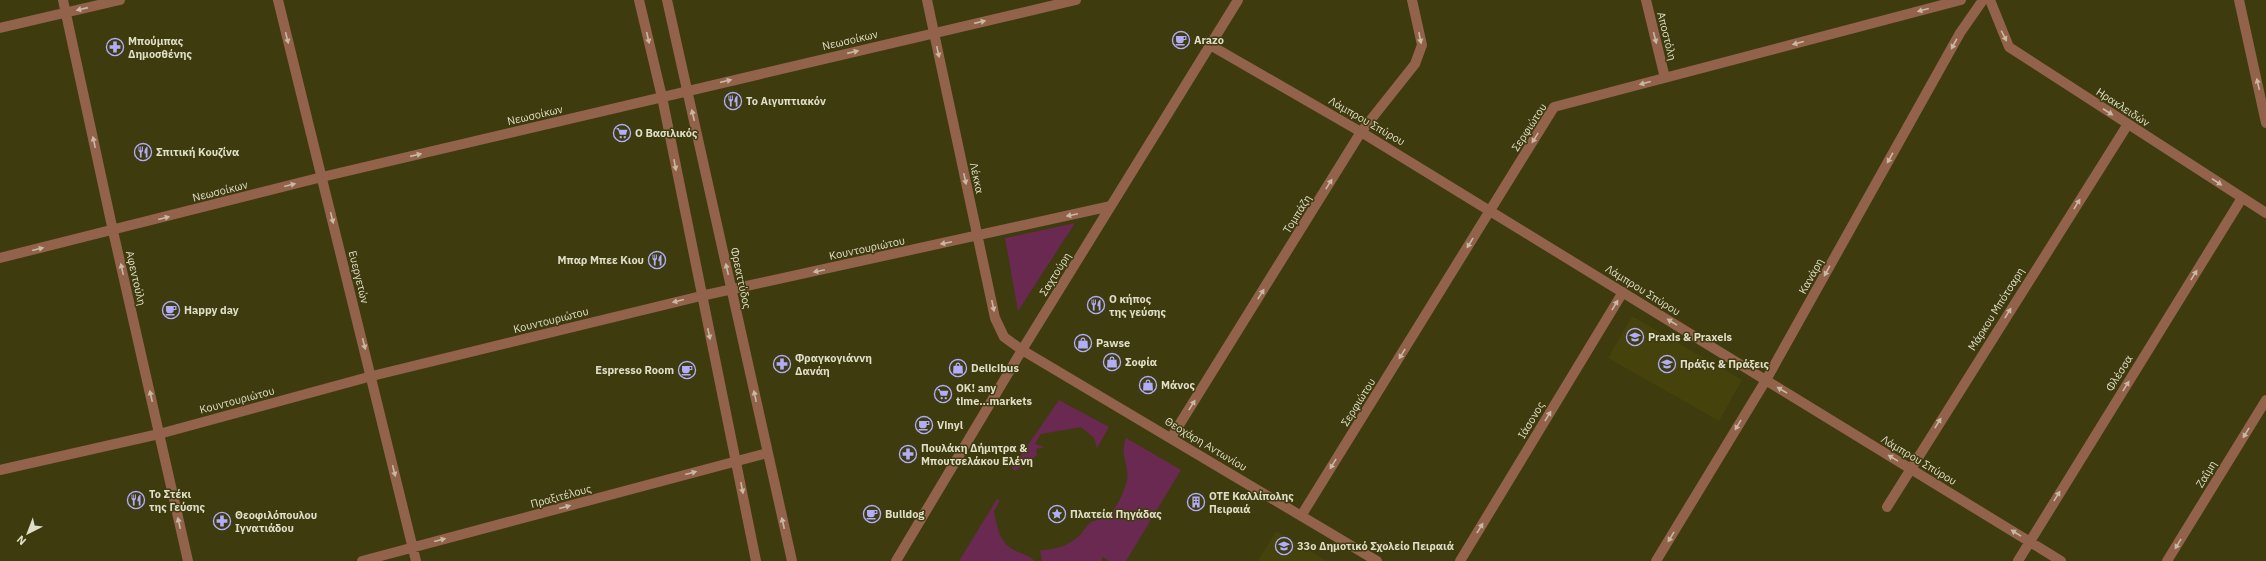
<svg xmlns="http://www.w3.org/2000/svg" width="2266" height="561" font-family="'IBM Plex Sans',sans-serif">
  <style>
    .built { fill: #46420b }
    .green { fill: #6a2951 }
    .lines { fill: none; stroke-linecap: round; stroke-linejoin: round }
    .minor { stroke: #93624b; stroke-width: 10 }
    .oneway { fill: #c8b9a2 }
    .labels { text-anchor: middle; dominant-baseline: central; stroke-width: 3; stroke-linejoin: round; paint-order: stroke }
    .street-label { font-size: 11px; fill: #dfdec7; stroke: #3e3b0f }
    .poi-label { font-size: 11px; font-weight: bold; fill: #dfdec7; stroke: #3e3b0f; text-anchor: start }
  </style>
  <rect width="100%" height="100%" fill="#3e3b0f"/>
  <path class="built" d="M1632,316l110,64 -23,41 -111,-63z
    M1276,531l51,30h-69z"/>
  <path class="green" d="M1075,223l-57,88 -13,-73z
    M1059,400l50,27 -12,21 -3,-10 -13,-11 -40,7 -6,10 10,3 -9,2 1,6 -22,16 -3,-3z
    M1126,438l55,32 -55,91h-17l-6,-4 -2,4h-59l-2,-11c16,0 29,-4 41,-16 3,-4 6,-9 10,-12 4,-2 9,-2 12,-3 12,-6 21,-26 24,-39 3,-15 -8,-23 -1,-42z
    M997,499l3,1 -6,11c3,15 5,33 22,40 7,3 12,4 19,10h-76z"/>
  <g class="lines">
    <path class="minor" d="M63,0l50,231 75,330
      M278,0l138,561
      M639,0l23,97 94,464
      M667,0l125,561
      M927,0l68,318 9,19 18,13 355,211
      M1646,0l19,78
      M1990,0l19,47 257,166
      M2239,0l27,123
      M0,28l120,-28
      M1210,45l151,87 700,429
      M0,258l322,-81 754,-177
      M1171,438l190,-306 54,-68 7,-19 -10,-45
      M0,470l159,-36 213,-58 329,-80 410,-90
      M1887,507l241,-383
      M1301,516l253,-409 407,-107
      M362,561l405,-108
      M896,561l126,-211 216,-350
      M1460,561l163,-269
      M1656,561l110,-181 194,-347 23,-33
      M2018,561l224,-363
      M2167,561l99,-161"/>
  </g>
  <defs><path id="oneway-solid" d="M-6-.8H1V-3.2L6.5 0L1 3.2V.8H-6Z"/></defs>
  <g class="oneway">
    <use href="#oneway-solid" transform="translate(82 9) rotate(167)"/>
    <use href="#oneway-solid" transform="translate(1923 10) rotate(165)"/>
    <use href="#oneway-solid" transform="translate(980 22) rotate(-13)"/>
    <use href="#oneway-solid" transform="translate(2004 36) rotate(63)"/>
    <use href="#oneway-solid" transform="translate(287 38) rotate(76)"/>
    <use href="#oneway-solid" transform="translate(648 38) rotate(77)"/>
    <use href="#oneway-solid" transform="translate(1420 38) rotate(79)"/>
    <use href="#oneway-solid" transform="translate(1655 38) rotate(76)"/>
    <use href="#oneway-solid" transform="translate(1798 43) rotate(165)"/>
    <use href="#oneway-solid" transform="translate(1954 44) rotate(119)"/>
    <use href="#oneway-solid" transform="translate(853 52) rotate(-13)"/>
    <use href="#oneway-solid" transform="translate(938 52) rotate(78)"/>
    <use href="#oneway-solid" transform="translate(726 81) rotate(-13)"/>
    <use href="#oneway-solid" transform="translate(1645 83) rotate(165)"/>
    <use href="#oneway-solid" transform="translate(2258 84) rotate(-103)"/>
    <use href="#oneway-solid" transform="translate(2108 112) rotate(33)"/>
    <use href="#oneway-solid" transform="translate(693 115) rotate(-103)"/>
    <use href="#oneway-solid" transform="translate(1535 138) rotate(122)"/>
    <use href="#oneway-solid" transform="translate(94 142) rotate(-102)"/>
    <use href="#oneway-solid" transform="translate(416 155) rotate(-13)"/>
    <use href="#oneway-solid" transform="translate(1890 158) rotate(119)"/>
    <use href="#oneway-solid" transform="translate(675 165) rotate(79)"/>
    <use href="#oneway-solid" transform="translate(965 179) rotate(78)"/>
    <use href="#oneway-solid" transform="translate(2217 182) rotate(33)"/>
    <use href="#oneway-solid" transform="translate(1329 184) rotate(-58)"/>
    <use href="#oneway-solid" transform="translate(290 185) rotate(-14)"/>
    <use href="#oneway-solid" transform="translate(2077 204) rotate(-58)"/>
    <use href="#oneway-solid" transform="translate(1072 215) rotate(168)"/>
    <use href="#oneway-solid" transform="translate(164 218) rotate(-14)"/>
    <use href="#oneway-solid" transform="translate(332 218) rotate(76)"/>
    <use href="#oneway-solid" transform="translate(946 243) rotate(168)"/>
    <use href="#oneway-solid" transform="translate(1470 243) rotate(122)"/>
    <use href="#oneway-solid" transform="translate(38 249) rotate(-14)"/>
    <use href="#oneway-solid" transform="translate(122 269) rotate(-103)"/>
    <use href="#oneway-solid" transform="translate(727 269) rotate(-103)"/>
    <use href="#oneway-solid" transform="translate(819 271) rotate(168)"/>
    <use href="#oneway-solid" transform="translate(1827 271) rotate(119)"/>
    <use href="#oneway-solid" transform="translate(2194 275) rotate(-58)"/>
    <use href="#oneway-solid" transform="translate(1261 294) rotate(-58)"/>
    <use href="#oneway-solid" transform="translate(678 301) rotate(166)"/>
    <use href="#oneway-solid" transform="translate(1615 305) rotate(-59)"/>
    <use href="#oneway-solid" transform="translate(993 306) rotate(78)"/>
    <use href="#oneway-solid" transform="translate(2008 313) rotate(-58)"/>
    <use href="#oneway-solid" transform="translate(1672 322) rotate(-148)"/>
    <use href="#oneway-solid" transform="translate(709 334) rotate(78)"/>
    <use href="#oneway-solid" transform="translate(364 344) rotate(76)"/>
    <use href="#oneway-solid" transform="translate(1402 354) rotate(122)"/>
    <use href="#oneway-solid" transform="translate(2126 386) rotate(-58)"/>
    <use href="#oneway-solid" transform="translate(1782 390) rotate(-149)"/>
    <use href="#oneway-solid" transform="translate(151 396) rotate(-103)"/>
    <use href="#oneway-solid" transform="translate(755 396) rotate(-102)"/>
    <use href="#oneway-solid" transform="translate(1192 405) rotate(-58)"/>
    <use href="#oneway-solid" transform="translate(1548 416) rotate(-59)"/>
    <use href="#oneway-solid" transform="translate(1938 423) rotate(-58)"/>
    <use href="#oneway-solid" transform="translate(1738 425) rotate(121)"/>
    <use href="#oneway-solid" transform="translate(2246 433) rotate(121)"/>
    <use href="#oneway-solid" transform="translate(1893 458) rotate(-149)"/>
    <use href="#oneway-solid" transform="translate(1333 464) rotate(122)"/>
    <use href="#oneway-solid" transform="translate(394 471) rotate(76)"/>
    <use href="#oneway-solid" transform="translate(691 473) rotate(-15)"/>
    <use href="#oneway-solid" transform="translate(742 488) rotate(79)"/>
    <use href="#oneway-solid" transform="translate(2057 496) rotate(-58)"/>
    <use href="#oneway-solid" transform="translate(565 507) rotate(-15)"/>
    <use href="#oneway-solid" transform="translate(179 523) rotate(-103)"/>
    <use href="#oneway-solid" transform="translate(783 523) rotate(-103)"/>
    <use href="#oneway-solid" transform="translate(1480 528) rotate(-59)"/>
    <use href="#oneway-solid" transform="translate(2016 533) rotate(-148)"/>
    <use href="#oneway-solid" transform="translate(1671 537) rotate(121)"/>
    <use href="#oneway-solid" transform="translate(440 540) rotate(-15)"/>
    <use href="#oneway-solid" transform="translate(2178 544) rotate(121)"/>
  </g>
  <defs>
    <g id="cafe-ring" transform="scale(0.9)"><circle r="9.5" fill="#3e3b0f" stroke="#b1adfa" stroke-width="1.5"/><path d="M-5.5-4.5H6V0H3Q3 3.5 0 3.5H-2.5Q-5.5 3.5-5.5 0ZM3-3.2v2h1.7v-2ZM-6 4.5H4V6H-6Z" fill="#b1adfa"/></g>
    <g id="pharmacy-ring" transform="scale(0.9)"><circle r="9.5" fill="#3e3b0f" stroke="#b1adfa" stroke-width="1.5"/><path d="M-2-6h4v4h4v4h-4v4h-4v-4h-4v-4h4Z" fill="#b1adfa"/></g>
    <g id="restaurant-ring" transform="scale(0.9)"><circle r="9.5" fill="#3e3b0f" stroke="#b1adfa" stroke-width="1.5"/><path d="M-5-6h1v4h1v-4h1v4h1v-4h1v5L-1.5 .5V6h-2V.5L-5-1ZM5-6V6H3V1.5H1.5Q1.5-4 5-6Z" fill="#b1adfa"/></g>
    <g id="supermarket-ring" transform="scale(0.9)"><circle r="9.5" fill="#3e3b0f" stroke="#b1adfa" stroke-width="1.5"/><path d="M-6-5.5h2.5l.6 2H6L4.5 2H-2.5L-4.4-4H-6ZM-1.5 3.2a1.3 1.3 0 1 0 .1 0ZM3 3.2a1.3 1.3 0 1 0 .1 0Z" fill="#b1adfa"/></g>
    <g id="school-ring" transform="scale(0.9)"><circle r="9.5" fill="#3e3b0f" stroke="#b1adfa" stroke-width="1.5"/><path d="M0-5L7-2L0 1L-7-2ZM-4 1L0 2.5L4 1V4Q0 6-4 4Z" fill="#b1adfa"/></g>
    <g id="shop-ring" transform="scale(0.9)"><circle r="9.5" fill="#3e3b0f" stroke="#b1adfa" stroke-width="1.5"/><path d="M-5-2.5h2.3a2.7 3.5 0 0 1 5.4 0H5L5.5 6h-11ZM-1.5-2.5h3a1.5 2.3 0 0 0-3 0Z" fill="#b1adfa"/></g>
    <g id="building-ring" transform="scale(0.9)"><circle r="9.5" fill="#3e3b0f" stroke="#b1adfa" stroke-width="1.5"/><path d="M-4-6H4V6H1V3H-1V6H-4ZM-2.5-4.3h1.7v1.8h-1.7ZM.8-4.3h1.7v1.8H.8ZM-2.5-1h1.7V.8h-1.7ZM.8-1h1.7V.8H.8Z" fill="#b1adfa"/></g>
    <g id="sight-ring" transform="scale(0.9)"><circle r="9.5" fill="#3e3b0f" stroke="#b1adfa" stroke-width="1.5"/><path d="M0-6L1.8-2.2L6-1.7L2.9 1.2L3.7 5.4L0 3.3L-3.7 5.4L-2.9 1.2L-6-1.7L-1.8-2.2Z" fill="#b1adfa"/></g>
  </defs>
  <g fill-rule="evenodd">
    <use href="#cafe-ring" x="1181" y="40"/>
    <use href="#pharmacy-ring" x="115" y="47"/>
    <use href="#restaurant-ring" x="733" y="101"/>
    <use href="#supermarket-ring" x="622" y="133"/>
    <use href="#restaurant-ring" x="143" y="152"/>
    <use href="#restaurant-ring" x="657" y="260"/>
    <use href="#restaurant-ring" x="1096" y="305"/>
    <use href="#cafe-ring" x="171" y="310"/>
    <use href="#school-ring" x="1635" y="337"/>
    <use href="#shop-ring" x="1083" y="343"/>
    <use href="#shop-ring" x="1112" y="362"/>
    <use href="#pharmacy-ring" x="782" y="364"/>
    <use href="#school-ring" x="1667" y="364"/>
    <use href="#shop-ring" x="958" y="368"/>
    <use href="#cafe-ring" x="687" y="370"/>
    <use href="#shop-ring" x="1148" y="385"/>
    <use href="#supermarket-ring" x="943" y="394"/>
    <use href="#cafe-ring" x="924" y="425"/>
    <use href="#pharmacy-ring" x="908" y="454"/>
    <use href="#restaurant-ring" x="136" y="500"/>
    <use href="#building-ring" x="1196" y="502"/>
    <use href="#cafe-ring" x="872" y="514"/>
    <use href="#sight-ring" x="1057" y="514"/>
    <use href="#pharmacy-ring" x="222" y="521"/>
    <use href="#school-ring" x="1284" y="546"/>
  </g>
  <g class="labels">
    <g class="street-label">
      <text transform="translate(1667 36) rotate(76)">Αποστόλη</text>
      <text transform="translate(850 40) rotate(-13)">Νεωσοίκων</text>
      <text transform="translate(2123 107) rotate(33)">Ηρακλειδών</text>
      <text transform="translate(535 115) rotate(-13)">Νεωσοίκων</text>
      <text transform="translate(1367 121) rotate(30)">Λάμπρου Σπύρου</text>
      <text transform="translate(1529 127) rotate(-57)">Σερφιώτου</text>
      <text transform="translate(977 178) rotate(78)">Λέκκα</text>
      <text transform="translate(220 191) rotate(-14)">Νεωσοίκων</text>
      <text transform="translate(1297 214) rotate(-58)">Τομπάζη</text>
      <text transform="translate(867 248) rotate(-12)">Κουντουριώτου</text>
      <text transform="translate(1055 274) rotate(-58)">Σαχτούρη</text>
      <text transform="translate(1811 276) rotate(-61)">Κανάρη</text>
      <text transform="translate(359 277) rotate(76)">Ευεργετών</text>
      <text transform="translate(136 278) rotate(77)">Αφεντούλη</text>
      <text transform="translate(741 278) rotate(78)">Φρεαττύδος</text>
      <text transform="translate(1643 290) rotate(32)">Λάμπρου Σπύρου</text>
      <text transform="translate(1996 309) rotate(-58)">Μάρκου Μπότσαρη</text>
      <text transform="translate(551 320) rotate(-14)">Κουντουριώτου</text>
      <text transform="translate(2119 373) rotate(-58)">Φλέσσα</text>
      <text transform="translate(237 400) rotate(-15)">Κουντουριώτου</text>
      <text transform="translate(1358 402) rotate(-58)">Σερφιώτου</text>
      <text transform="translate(1531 420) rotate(-59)">Ιάσονος</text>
      <text transform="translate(1206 444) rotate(31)">Θεοχάρη Αντωνίου</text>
      <text transform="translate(1919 460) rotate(31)">Λάμπρου Σπύρου</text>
      <text transform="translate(2206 474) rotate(-59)">Ζαΐμη</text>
      <text transform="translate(561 496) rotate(-15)">Πραξιτέλους</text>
    </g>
    <g class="poi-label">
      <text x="1194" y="40">Arazo</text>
      <text x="128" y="41">Μπούμπας<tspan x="128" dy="13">Δημοσθένης</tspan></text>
      <text x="746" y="101">Το Αιγυπτιακόν</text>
      <text x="635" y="133">Ο Βασιλικός</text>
      <text x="156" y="152">Σπιτική Κουζίνα</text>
      <text x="644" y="260" text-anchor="end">Μπαρ Μπεε Κιου</text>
      <text x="1109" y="299">Ο κήπος<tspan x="1109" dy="13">της γεύσης</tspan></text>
      <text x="184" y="310">Happy day</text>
      <text x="1648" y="337">Praxis &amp; Praxeis</text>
      <text x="1096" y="343">Pawse</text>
      <text x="795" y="358">Φραγκογιάννη<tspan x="795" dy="13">Δανάη</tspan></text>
      <text x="1125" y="362">Σοφία</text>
      <text x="1680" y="364">Πράξις &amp; Πράξεις</text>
      <text x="971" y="368">Delicibus</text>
      <text x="674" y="370" text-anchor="end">Espresso Room</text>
      <text x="1161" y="385">Μάνος</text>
      <text x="956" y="388">OK! any<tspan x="956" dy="13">time...markets</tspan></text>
      <text x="937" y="425">Vinyl</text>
      <text x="921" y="448">Πουλάκη Δήμητρα &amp;<tspan x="921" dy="13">Μπουτσελάκου Ελένη</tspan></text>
      <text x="149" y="494">Το Στέκι<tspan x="149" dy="13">της Γεύσης</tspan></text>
      <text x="1209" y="496">ΟΤΕ Καλλίπολης<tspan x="1209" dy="13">Πειραιά</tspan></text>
      <text x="885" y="514">Bulldog</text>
      <text x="1070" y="514">Πλατεία Πηγάδας</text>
      <text x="235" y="515">Θεοφιλόπουλου<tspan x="235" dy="13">Ιγνατιάδου</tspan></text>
      <text x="1297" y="546">33ο Δημοτικό Σχολείο Πειραιά</text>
    </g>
  </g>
  <g transform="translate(28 533) rotate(222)" stroke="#3e3b0f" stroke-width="3" paint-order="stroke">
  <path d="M0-3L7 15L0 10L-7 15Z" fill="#dfdec7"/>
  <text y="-6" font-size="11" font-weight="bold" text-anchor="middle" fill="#dfdec7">N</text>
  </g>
</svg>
